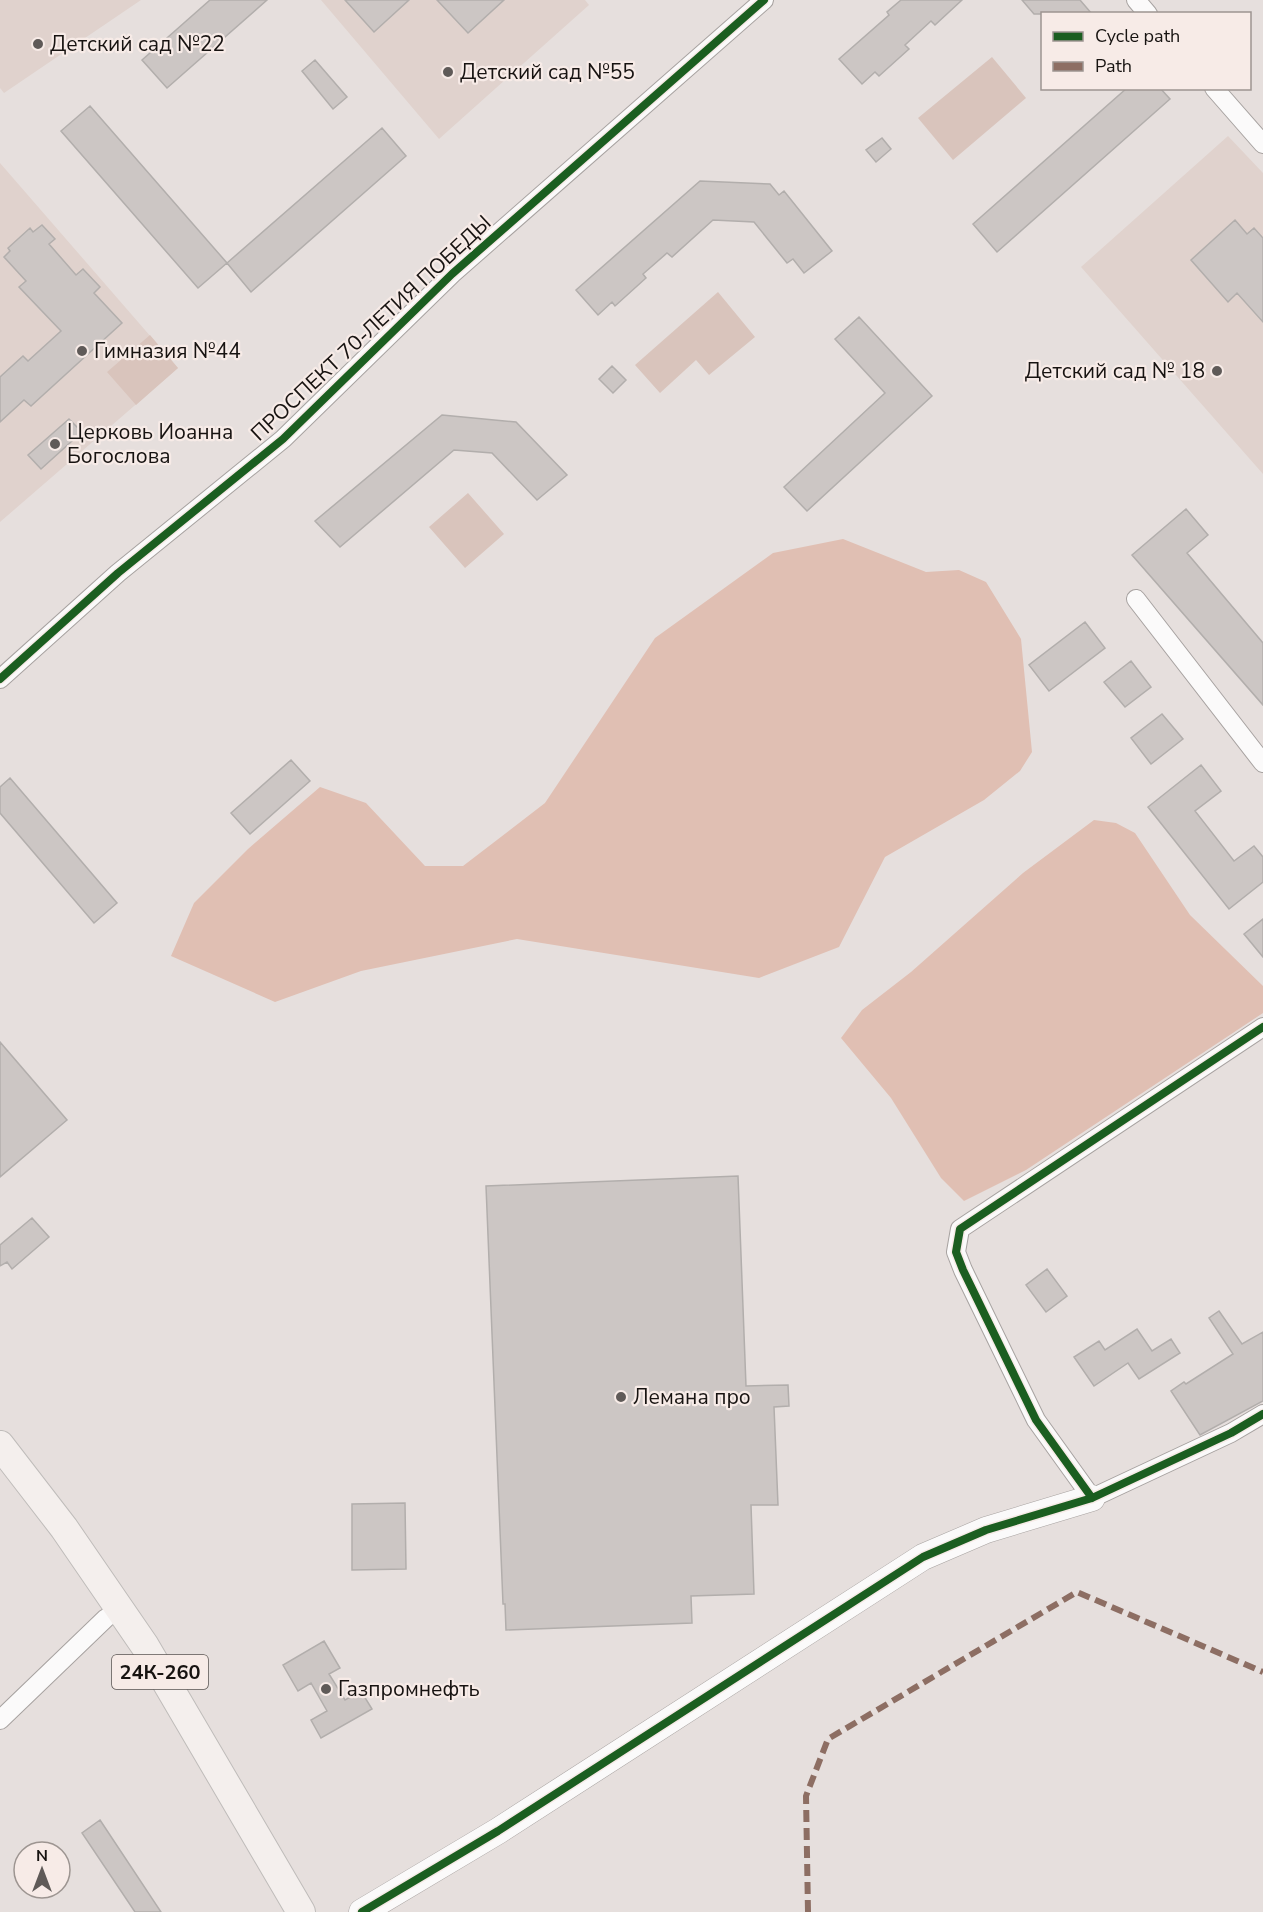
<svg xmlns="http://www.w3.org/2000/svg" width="1263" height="1912" font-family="'Nunito Sans',sans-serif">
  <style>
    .built { fill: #e0d2cd }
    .green { fill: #d9c4bc }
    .forest { fill: #e0bfb3 }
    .building { fill: #ccc6c4; stroke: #b2aeac; stroke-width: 1.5 }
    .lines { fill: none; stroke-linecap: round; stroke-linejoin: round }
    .street-casing { stroke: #a7a2a0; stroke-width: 20 }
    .secondary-casing { stroke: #a7a2a0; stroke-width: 27 }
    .primary-casing { stroke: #bfbcba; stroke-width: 30 }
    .street { stroke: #fbfafa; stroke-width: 18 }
    .secondary { stroke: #fbfafa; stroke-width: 26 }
    .primary { stroke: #f4efed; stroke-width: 28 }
    .quiet { stroke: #8d6e63; stroke-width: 6; stroke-dasharray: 12 6; stroke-linecap: butt }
    .cycleway-casing { stroke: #f7ebe7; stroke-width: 11 }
    .cycleway { stroke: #1b5e20; stroke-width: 8 }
    .poi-dot { fill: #5f5a58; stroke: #f7ebe7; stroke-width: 2 }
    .labels { text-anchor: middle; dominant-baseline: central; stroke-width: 4.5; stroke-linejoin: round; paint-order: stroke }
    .shield { fill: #f7ebe7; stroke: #5a5451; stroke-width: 1.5 }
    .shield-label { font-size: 20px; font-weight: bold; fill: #171311 }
    .poi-label { font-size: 21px; fill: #171311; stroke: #f7ebe7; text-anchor: start }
    .street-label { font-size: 21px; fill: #171311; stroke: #f7ebe7 }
  </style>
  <rect width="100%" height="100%" fill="#e6dfdd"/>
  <path class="built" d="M0,0h141l-137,93 -4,-5z
    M321,0h264l4,5 -150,134z
    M1228,136l35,37v301l-182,-207z
    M0,163l178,205 -178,154z"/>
  <path class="green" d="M992,57l34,41 -73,62 -35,-42z
    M718,292l37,45 -46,38 -13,-15 -36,33 -25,-28z
    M150,335l28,33 -42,37 -29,-33z
    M468,493l36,41 -39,34 -36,-41z"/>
  <path class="forest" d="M843,539l83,33 33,-2 27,12 35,57 11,113 -12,19 -36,29 -99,57 -46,90 -80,31 -242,-39 -156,32 -86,31 -104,-46 23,-53 54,-54 72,-62 46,16 59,63h38l82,-63 110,-165 118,-85z
    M1094,820l22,3 19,10 55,82 73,71v27l-237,157 -62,31 -23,-23 -50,-80 -50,-60 21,-28 49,-38 112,-99z"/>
  <path class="building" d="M210,0h57l-100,88 -25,-28z
    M345,0h64l-35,32z
    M437,0h67l-36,33z
    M901,0h61l-27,25 -4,-4 -26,24 4,4 -30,27 -4,-4 -13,12 -23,-25 50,-44 -2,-3z
    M1022,0h58l12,14h-58z
    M315,60l32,37 -14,12 -31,-38z
    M1127,88h33l10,11 -173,153 -24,-28z
    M90,106l137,157 -29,25 -137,-157z
    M382,128l24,28 -155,136 -24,-29z
    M882,138l9,11 -15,13 -10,-12z
    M700,181l70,3 9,11 5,-4 48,60 -28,22 -11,-14 -6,4 -33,-41 -41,-2 -41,37 -5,-4 -24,21 3,4 -31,28 -3,-4 -14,13 -22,-25z
    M1235,220l12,14 7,-6 9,10v84l-26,-29 -9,9 -37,-42z
    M42,225l13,14 -6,5 27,31 7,-6 17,18 -6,6 28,30 -91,83 -7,-6 -24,22v-45l23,-21 5,5 33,-30 -42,-44 7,-6 -22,-24 6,-6 -2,-3 22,-20 3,4z
    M859,317l73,79 -125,115 -23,-24 101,-94 -50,-54z
    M612,366l14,14 -13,13 -14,-14z
    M442,415l74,7 51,53 -30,25 -45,-47 -38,-3 -114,97 -25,-26z
    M69,419l13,13 -41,37 -13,-14z
    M1186,509l22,26 -21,18 76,90v62l-131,-150z
    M1085,622l20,26 -56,43 -20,-26z
    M1131,661l20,26 -26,20 -21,-25z
    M1162,714l21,25 -32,25 -20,-26z
    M291,760l19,21 -60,53 -19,-21z
    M1201,765l20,26 -26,20 39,50 20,-15 9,11v25l-34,27 -81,-102z
    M10,778l107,125 -23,20 -94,-110v-26z
    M1263,919v38l-19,-23z
    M0,1042l67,78 -67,57z
    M738,1176l8,210 42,-1 1,21 -15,1 4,98h-27l3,89 -63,2 1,27 -186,7 -1,-26h-2l-17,-418z
    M32,1218l17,19 -37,32 -5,-7 -7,4v-21z
    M1047,1269l20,27 -21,16 -20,-27z
    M1219,1311l23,33 21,-12v69l-63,34 -29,-44 13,-9 2,2 47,-30 -24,-36z
    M1137,1329l15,22 19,-12 9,14 -41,26 -11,-16 -34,23 -20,-29 25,-16 6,9z
    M405,1503l1,66 -54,1v-66z
    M324,1641l16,27 -11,6 16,26 16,-9 11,18 -51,29 -10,-18 16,-9 -16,-28 -13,8 -15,-26z
    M100,1820l61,92h-26l-53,-79z"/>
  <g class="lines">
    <g class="street-casing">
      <path id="street" d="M1136,0l12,14
        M1214,88l49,56
        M1136,599l127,164
        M0,679l118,-106 165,-134 169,-165 312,-274
        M1263,1027l-303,202 -4,23 7,18 73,150 56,78 139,-65 32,-19
        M0,1720l106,-102"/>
    </g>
    <g class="secondary-casing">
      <path id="secondary" d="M362,1912l136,-81 425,-274 63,-27 106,-32"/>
    </g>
    <g class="primary-casing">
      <path id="primary" d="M0,1445l64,83 81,118 156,266"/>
    </g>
    <use href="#street" class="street"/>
    <use href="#secondary" class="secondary"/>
    <use href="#primary" class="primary"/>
    <path class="quiet" d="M808,1912l-2,-116 22,-57 249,-147 186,80"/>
    <g class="cycleway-casing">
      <path id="cycleway" d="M0,679l118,-106 165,-134 169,-165 312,-274
        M1092,1498l-56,-78 -73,-150 -7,-18 4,-23 303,-202
        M362,1912l136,-81 425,-274 63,-27 106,-32 139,-65 32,-19"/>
    </g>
    <use href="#cycleway" class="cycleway"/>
  </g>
  <g class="poi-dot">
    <circle cx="38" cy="44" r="6"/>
    <circle cx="448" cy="72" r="6"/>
    <circle cx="82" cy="351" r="6"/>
    <circle cx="1217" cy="371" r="6"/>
    <circle cx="55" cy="444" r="6"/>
    <circle cx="621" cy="1397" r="6"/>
    <circle cx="326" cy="1689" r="6"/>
  </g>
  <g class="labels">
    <rect class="shield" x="112" y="1655" width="96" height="34" rx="4.5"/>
    <g class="shield-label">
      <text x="160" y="1672">24К-260</text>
    </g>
    <g class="poi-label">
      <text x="50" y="44">Детский сад №22</text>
      <text x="460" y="72">Детский сад №55</text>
      <text x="94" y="351">Гимназия №44</text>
      <text x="1205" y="371" text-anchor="end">Детский сад № 18</text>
      <text x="67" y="432">Церковь Иоанна<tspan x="67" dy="24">Богослова</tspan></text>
      <text x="633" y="1397">Лемана про</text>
      <text x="338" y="1689">Газпромнефть</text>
    </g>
    <g class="street-label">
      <text transform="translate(371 328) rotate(-43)">ПРОСПЕКТ 70-ЛЕТИЯ ПОБЕДЫ</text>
    </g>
  </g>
  <rect x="1041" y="12" width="210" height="78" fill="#f7ebe7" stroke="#9d9591" stroke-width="1.5"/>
  <rect x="1053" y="32" width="30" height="9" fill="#1b5e20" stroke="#9d9591" stroke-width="1.5"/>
  <text x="1095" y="42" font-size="18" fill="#171311">Cycle path</text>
  <rect x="1053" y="62" width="30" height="9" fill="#8d6e63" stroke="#9d9591" stroke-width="1.5"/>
  <text x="1095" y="72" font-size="18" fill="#171311">Path</text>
  <g transform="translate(42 1870)"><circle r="28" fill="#f7ebe7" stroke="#9d9591" stroke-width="1.5"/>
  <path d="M0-4.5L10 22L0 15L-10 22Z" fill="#5f5a58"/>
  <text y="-9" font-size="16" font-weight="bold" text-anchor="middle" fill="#171311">N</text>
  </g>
</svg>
